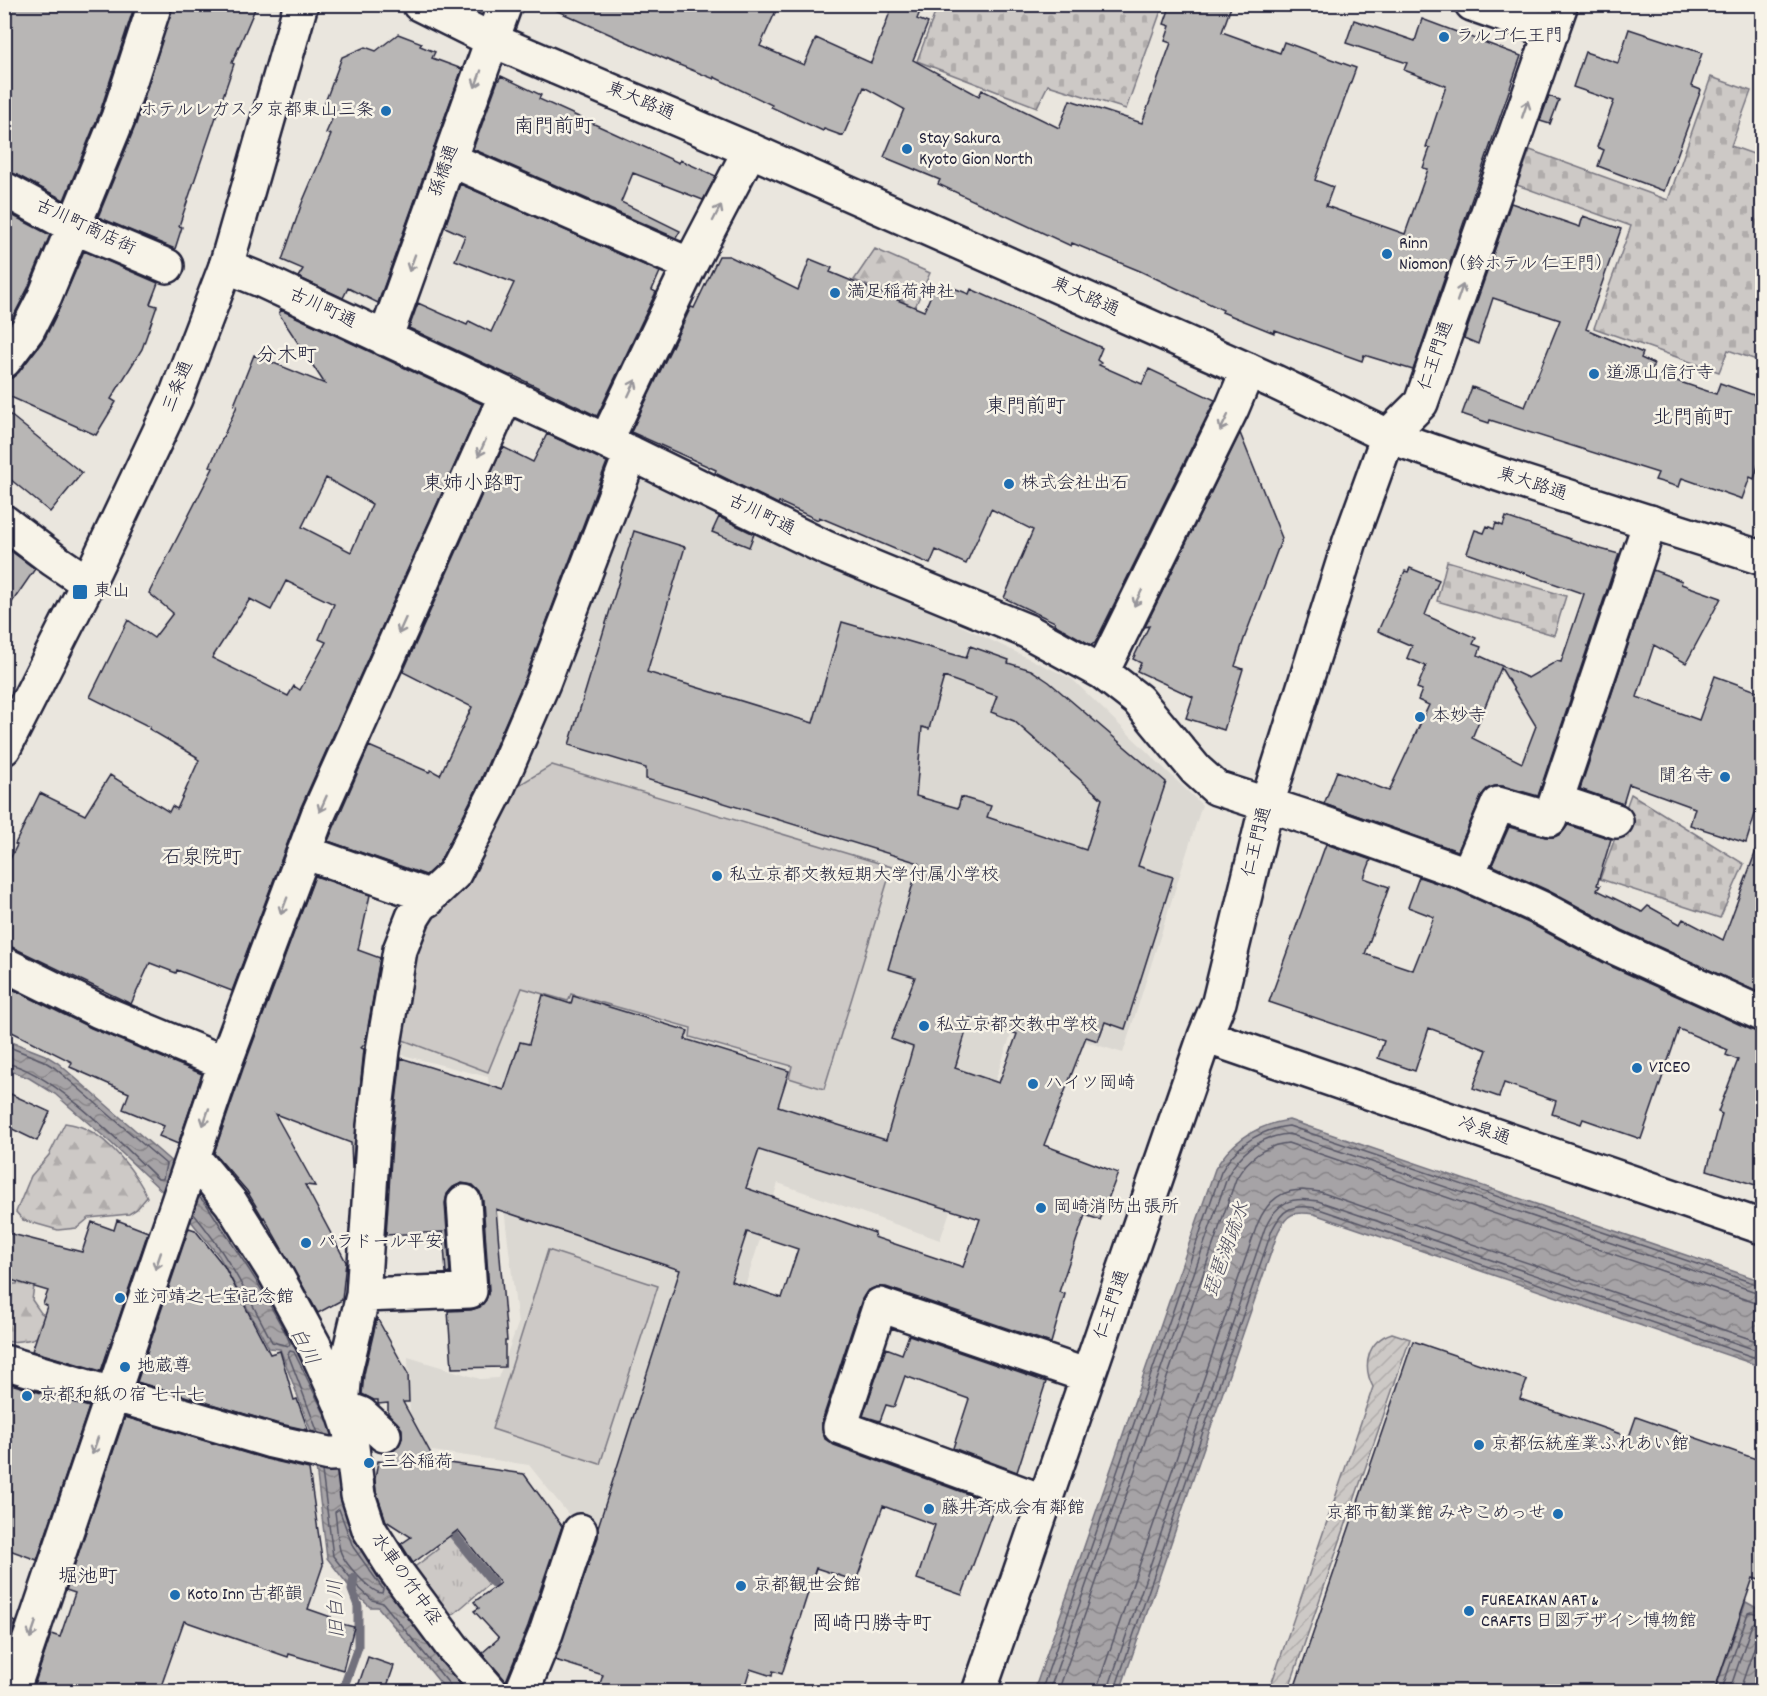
<svg xmlns="http://www.w3.org/2000/svg" width="1767" height="1696" font-family="Dekko,'Klee One',sans-serif">
  <style>
    .built { fill: #dbd8d2 }
    .grass { fill: url(#grass-tufts); stroke: #787680; stroke-width: 1.5 }
    .forest { fill: url(#forest-firs); stroke: #787680; stroke-width: 1.5 }
    .cemetery { fill: url(#cemetery-stones); stroke: #787680; stroke-width: 1.5 }
    .garden { fill: url(#garden-furrows); stroke: #787680; stroke-width: 1.5 }
    .pitch { fill: #cdc9c6; stroke: #787680; stroke-width: 1.5 }
    .water { fill: url(#water-waves); stroke: #716f7b; stroke-width: 1.5 }
    .lines { fill: none; stroke-linecap: round; stroke-linejoin: round }
    .shore { stroke: #575666; stroke-width: 1.5 }
    .stream { stroke: #716f7b; stroke-width: 9 }
    .building { fill: #b8b6b5; stroke: #22223b; stroke-width: 1.5; fill-rule: evenodd }
    .minor-casing { stroke: #22223b; stroke-width: 38 }
    .major-casing { stroke: #22223b; stroke-width: 38 }
    .minor { stroke: #f7f3e8; stroke-width: 33 }
    .major { stroke: #f7f3e8; stroke-width: 33 }
    .oneway { stroke: #97959a }
    .poi-dot { fill: #1f6fb2; stroke: #f7f3e8; stroke-width: 2 }
    .labels { text-anchor: middle; dominant-baseline: central; stroke-width: 5; stroke-linejoin: round; paint-order: stroke }
    .poi-label { font-size: 18px; fill: #22223b; stroke: #f7f3e8; text-anchor: start }
    .street-label { font-size: 18px; fill: #22223b; stroke: #f7f3e8 }
    .neighbourhood-label { font-size: 20px; fill: #22223b; stroke: #f7f3e8 }
    .water-label { font-size: 20px; font-style: italic; fill: #504f60; stroke: #f7f3e8 }
  </style>
  <defs>
    <pattern id="grass-tufts" width="24" height="20" patternUnits="userSpaceOnUse" patternTransform="scale(1.5)"><rect width="24" height="20" fill="#cdc9c6"/><path d="M3 7l-1-3M5 7V3M7 7l1-3M15 17l-1-3M17 17v-4M19 17l1-3" fill="none" stroke="#b0acab"/></pattern>
    <pattern id="forest-firs" width="22" height="20" patternUnits="userSpaceOnUse" patternTransform="scale(1.5)"><rect width="22" height="20" fill="#cdc9c6"/><path d="M5 1l3.5 6h-7zM16 11l3.5 6h-7z" fill="#b0acab"/></pattern>
    <pattern id="cemetery-stones" width="16" height="16" patternUnits="userSpaceOnUse" patternTransform="scale(1.5)"><rect width="16" height="16" fill="#cdc9c6"/><path d="M2 7V4a2 2 0 0 1 4 0v3zM10 15v-3a2 2 0 0 1 4 0v3z" fill="#b0acab"/></pattern>
    <pattern id="garden-furrows" width="10" height="10" patternUnits="userSpaceOnUse" patternTransform="scale(1.5)"><rect width="10" height="10" fill="#cdc9c6"/><path d="M-1 1l2-2M0 10L10 0M9 11l2-2" fill="none" stroke="#b0acab"/></pattern>
    <pattern id="water-waves" width="16" height="10" patternUnits="userSpaceOnUse" patternTransform="scale(1.5)"><rect width="16" height="10" fill="#a6a3a6"/><path d="M0 5q4-4 8 0t8 0" fill="none" stroke="#878488"/></pattern>
  </defs>
  <rect width="100%" height="100%" fill="#eae6de"/>
  <filter id="ink" filterUnits="userSpaceOnUse"><feTurbulence type="fractalNoise" baseFrequency=".0167" numOctaves="2"/><feDisplacementMap in="SourceGraphic" scale="12" xChannelSelector="R" yChannelSelector="G"/><feConvolveMatrix kernelMatrix="1 2 1 2 8 2 1 2 1" color-interpolation-filters="sRGB"/></filter>
  <g filter="url(#ink)">
    <path class="built" d="M633,474l123,54 316,151 130,126 -79,248 -107,-33 -76,220 -162,-57 -54,169 -67,242 -80,-28 -4,-46 -44,-55 -97,-14 -22,-31 -2,-63 72,22 18,-1 20,-54 -30,-247 -97,-25 13,-87z"/>
    <path class="grass" d="M446,1532l43,52 -40,34 -37,-49 26,-20 -5,-9z"/>
    <path class="forest" d="M875,249l55,24 -47,107 12,-57 9,-22 -50,-21z
      M65,1123c6,1 13,2 19,5 24,10 53,45 63,69l-10,12 -8,5 -40,4 -12,10 -19,2 -35,-10 -7,-8 15,-36 18,-21z
      M23,1270l13,3 -4,27 9,13 16,10c-22,18 -25,18 -52,19v-58h12z"/>
    <path class="cemetery" d="M938,5v-1l225,1 -37,104 -78,-24 -11,22 -120,-46z
      M1711,77l40,14 -20,55 31,11v205l-34,-12 -9,22 -125,-44 37,-102 -114,-41 13,-35 138,50z
      M1447,561l119,35 -12,39 -117,-34z
      M1631,794l113,70 -24,54 -120,-39z"/>
    <path class="garden" d="M1392,1333l18,6 -122,352h-32l15,-6 102,-298c-11,-21 -6,-46 19,-54z"/>
    <path class="pitch" d="M552,765l340,102 -68,222 -35,-11 3,-12 -102,-29 1,-9 -120,-34 -3,7 -46,-13 -34,84 -85,-32 9,-75 23,-57 27,-27 57,-96z
      M548,1250l110,36 -58,178 -108,-35z"/>
    <path class="water" d="M4,1039l41,16 13,8 116,101 -10,29 -54,-51 -55,-48 -26,-16 -24,-9z
      M1289,1120l473,161v86l-448,-153c-20,-3 -27,-1 -36,18l-158,459h-86l181,-522c17,-29 41,-44 74,-49z
      M192,1180l20,21 50,78 63,122 20,63 136,227h-34l-69,-84h-8l-18,-17 -25,-32 -15,-124 -32,-85 -11,-1 -50,-92 -37,-46z
      M1746,1602l16,9v80h-47z"/>
    <g class="lines">
      <path class="shore" d="M4,1045l38,15 13,8 111,96 -3,15h-5c-33,-32 -109,-111 -154,-116
        M193,1213c34,40 55,83 79,129l17,4 1,-3 -4,-9 -29,-52 -50,-77 -8,-8
        M318,1433l-30,-79 2,-3 4,1 33,67
        M322,1471l11,85 24,30 15,14 11,3 67,82 1,7
        M339,1509l14,38 30,42 -1,4c-11,0 -39,-31 -42,-43 -3,-12 -3,-25 -5,-38z
        M1041,1692l180,-520c15,-27 37,-42 68,-46l473,160
        M1049,1692l179,-517c13,-23 33,-39 61,-41l473,160
        M1058,1692l178,-513c11,-20 29,-34 52,-36l465,159 9,1
        M1098,1692l1,-10 158,-457c13,-31 31,-39 63,-33l442,151
        M1107,1692l158,-464c12,-26 25,-32 53,-27l444,151
        M1114,1692l158,-462c11,-22 20,-26 44,-22l446,152
        M1721,1692l27,-79 3,-1 11,3
        M1729,1692l23,-68 3,-2 7,1
        M1739,1692l20,-58 3,-2"/>
      <path class="stream" d="M446,1524l47,59
        M342,1692l16,-45v-41l-6,-16 2,-12"/>
    </g>
    <path class="building" d="M4,4h131l-35,108 -36,88 -51,-27 -9,-3z
      M173,4h84l-25,59 2,1 -55,162 3,1 -7,22 -77,-32 38,-93z
      M542,4h237l-19,42 44,19 12,-27 55,25 22,-59h30l-6,15 11,4 -15,37 66,36 3,-6 77,38 11,-28 72,23 29,-80 -6,-2 5,-15 -6,-2 7,-20h61l-10,28 58,21 4,-11 72,26 -41,112 18,7 -7,19 79,28 23,-65 -5,-1 7,-20 -4,-1 20,-61 -42,-16 3,-7 -61,-20 8,-23 61,21 7,-22 99,37 -108,314 -49,-15 -2,6 -87,-31 -1,3 -52,-21 1,-2 -83,-39 -68,-28 -1,3 -133,-62 2,-4 -56,-23 20,-48 -40,-22 -21,49 -19,-7 -1,2 -52,-24 1,-2 -58,-28v2l-42,-17z
      M1629,29l73,24 -11,33 10,4 -37,101 -66,-25 6,-16 -7,-3 17,-46 -41,-14 12,-35 33,11z
      M398,34l24,9 -2,3 15,6 -3,6 30,11 -84,234 -30,-15 -5,10 -45,-21 5,-8 -21,-9 20,-57 29,-68 -5,-2 10,-23 -12,-5 18,-48 23,-10 11,4z
      M501,76l40,19 -2,4 42,19 98,45 1,-3 36,16 -13,24 -70,-27 -12,29 59,29 -4,7 -203,-89 24,-66z
      M1549,96l10,4 -9,24 -10,-3z
      M460,184l200,88 -8,18 4,2 -59,124 -85,-41 -1,1 -102,-48 9,-25 49,22 2,-4 22,11 23,-49 -59,-23 10,-24 -20,-9z
      M1511,203l69,24 3,-11 38,13 -35,100 57,24 -2,5 13,6 -4,8 66,22 4,-11 42,15v55l-8,26 -4,-2 -8,22 -60,-21 -3,9 -24,-7 3,-7 -168,-53 -1,3 -27,-9 10,-27 53,20 35,-87 -67,-22 -15,46 -14,-6z
      M4,211l46,24 -22,53 -16,31 -8,10z
      M84,251l74,32 -8,21 7,2 -15,43 -31,50 5,3 -20,33 -92,-41v-15l8,-1 7,-6 26,-34 17,-35z
      M719,256h10l69,34 12,-31 22,9 -2,4 94,39 11,-25 9,4 2,-5 23,9 2,-5 131,59 -5,12 4,3 -2,2 43,19 7,-15 66,31 -120,243 -4,2 -37,-21 1,-2 -51,-24 29,-68 -42,-21 -25,55 -30,-14 -6,14 -92,-39 -19,-8 -1,3 -39,-18 -1,2 -63,-31 1,-3 -85,-38 60,-125 3,1z
      M281,310l201,94 -181,403 -69,184 -55,-21 -1,3 -26,-10 -19,41 -119,-57 -8,-1v-75l13,-26 -2,-1 25,-51 45,22 25,-40 59,37 3,-6 5,3 22,-49 -3,-2 1,-1 -48,-28 1,-2 -60,-30 38,-77 26,18 19,-25 -24,-20 64,-125 -3,-2 27,-60 -3,-1 20,-50 71,29 -46,-70zM326,478l46,26 -21,48 -49,-25zM286,581l48,23 -15,35 7,3 -26,48 -6,-4 -6,10 -76,-38 38,-59 21,11z
      M4,410l78,63 -32,39 -46,-38z
      M1240,433l42,105 -38,101 -9,27 8,3 -19,61 -38,-12 7,-21 -56,-26 4,-8 -8,-4 16,-33 -4,1z
      M547,434l60,28 -81,214 -47,108 -40,79 -13,12 -98,-34 41,-95 60,26 2,-2 9,5 32,-68 -69,-35 100,-225 30,15z
      M719,517l35,17 -5,13 -37,-15z
      M1506,517l87,30 26,7 -81,242 -35,-10h-8l-8,3 -6,8 -23,54 -134,-47 13,-33 52,20 40,-86 -11,-5 4,-10 -5,-2 9,-22 -19,-8 5,-12 -34,-15 27,-60 3,1 2,-4 29,12 -14,35 51,23 -3,6 8,3 -3,8 50,23 29,-17 4,1 23,-68 -117,-41 8,-23 9,3 3,-7 7,3 2,-6 7,3zM1501,668l35,58 -14,37 -50,-25z
      M634,531l51,16 -38,125 166,51 29,-101 124,36 4,-12 39,14 -1,3 23,7 18,12 117,100 -28,84 35,11 -48,152 -20,-7 -7,19 -12,-4 -42,108 74,28 -18,47 -15,-5 -26,77 6,2 -14,49 -165,-56h-10l-9,4 -5,8 -40,122v9l3,9 9,6 161,59 -33,91 -45,-16 18,-54 -52,-19 -27,75 -40,-13 -34,106 -9,-3 -1,5 -22,-7 -7,23h-146l6,-17 -48,-15 43,-123v-10l82,-257 -184,-61 11,132h-2v26l-53,1 -4,-57 23,-1 9,-3 6,-7 3,-10 -6,-89 -3,-9 -7,-7 -11,-2 -9,4 -6,7 -2,9 5,70h-4l-3,-41 -57,3 7,-107 8,-70 103,32 16,-48 9,2 14,-49 28,9 2,-8 115,35 -3,8 104,32 -11,35 108,34 27,-93 -22,-8 24,-62 -27,-8 31,-106 -273,-84v-11l-77,-23zM944,677l53,19 -6,16 23,9 88,78 -16,51 -99,-33 4,-11 -30,-9 -3,11 -42,-12 6,-69 7,2zM970,1018l47,16 -18,49 -44,-15zM759,1150l221,69 -17,48 -89,-30 1,-4 -129,-45zM747,1232l51,17 -16,49 -51,-17z
      M4,546l31,23 -31,45z
      M1653,570l29,11 -1,3 40,14 -35,65 -32,-18 -17,52 62,23 16,-44 47,17v99l-16,51 -56,-18 5,-17 -66,-24 -6,20 -43,-15z
      M1568,825l43,14 -14,46 3,1 -3,4 45,22 6,-6 32,18 3,-5 40,21 37,-100 2,1v153l-140,-64 -73,-39 -57,-26 17,-38 36,10h9l8,-4z
      M1326,844l45,16 -7,18 25,9 -24,67 48,16 21,-53 -26,-10 11,-30 38,13 76,35 73,39 148,67 8,2v154l-55,-17 15,-56 -4,-2 20,-52 -12,-5 2,-5 -49,-21 -38,110 -58,-20 -2,5 -29,-10 4,-13 -52,-18 -5,14 -26,-9 14,-38 -58,-22 -14,43 -37,-13 6,-17 -115,-39z
      M315,876l55,19 -12,55 22,8 -15,86 -4,4 3,1 -12,120 -1,-26 -76,-29 40,72 -10,-1 41,77 -4,38 -24,13 -54,-96 -1,1 -16,-27 -33,-38 29,-84z
      M4,985l87,43 111,46 -24,70 -19,-8 5,-10 -41,-17 6,-16 -59,-26 2,-5 -68,-34z
      M4,1091l46,21 -13,29 -33,-16z
      M117,1220l31,12 -47,139 -69,-20 15,-45 -4,-2 5,-13 -44,-13v-46l78,20 10,-30 22,8z
      M189,1228l6,2 29,36 46,88 10,-3 14,49 3,-1 11,31 -32,-7 -139,-41z
      M377,1318l31,56 1,28h-6l32,59 89,13 38,52 -34,100 -22,55 -24,-28 17,-15 -25,-27 5,-3 -5,-6 26,-19 -42,-53 -45,33 -12,-19 10,-7 -25,-16 -10,-30 -1,-12 3,-18 12,1v-9l8,-6 4,-9v-9l-14,-16v-10l-10,1v-4h-4l-12,-6 2,-20z
      M909,1335l137,47 -29,90 -64,-24 16,-49 -64,-23 -11,31 -8,-2 -6,16 -17,-5 23,-68 16,6z
      M1413,1341l114,39 -7,19 109,38 7,-20 126,44v120l-9,-3 -39,114h-421z
      M4,1382l85,25 -52,153 -33,-12z
      M125,1417l141,42 43,10 14,96 -15,44 23,8 -1,4 24,6 -11,43 -54,-16 -1,3 -104,-36 -25,71h-127l19,-58 9,3 15,-44 -9,-3z
      M4,1618l12,4 -12,34z
      M368,1657l26,9 -9,26h-29z"/>
    <g class="lines">
      <g class="minor-casing">
        <path id="minor" d="M1472,4l80,28
          M449,159l241,106
          M4,189l70,38 93,39
          M226,266l37,15 343,160 220,107 201,83 75,41 36,28 58,70 20,18 90,29 158,56 77,35 73,39 148,67
          M385,339l120,-335
          M4,361l24,-32 17,-33 73,-178 37,-114
          M606,441l84,-176 60,-115
          M4,522l50,38 34,23
          M1102,672l130,-264 16,-38
          M1616,821l-60,-20 94,-279
          M304,852l116,41 8,7
          M1468,874l30,-70 52,15 6,-18
          M4,964l95,47 126,52
          M1205,1036l557,191
          M193,1157l38,46 44,70 39,72 28,62 8,24 8,64 11,34 26,41 58,78 38,44
          M363,1295l107,-4 -6,-89
          M4,1362l267,79 58,13 23,-1
          M342,1407l3,-36 18,-76 11,-169 9,-76 17,-100 13,-33 7,-11 34,-32 42,-82 47,-109 88,-230
          M342,1407l19,7 23,21
          M1045,1502l-205,-75 40,-122 208,71
          M12,1692l213,-629 93,-248 188,-420
          M522,1692l24,-59 34,-102
          M979,1692l226,-656 14,-34 48,-198 83,-263 38,-105 33,-33 140,-399"/>
      </g>
      <g class="major-casing">
        <path id="major" d="M419,4l73,36 258,110 525,232 113,54 119,41 255,81
          M4,748l84,-165 87,-184 51,-133 75,-262"/>
      </g>
      <use href="#minor" class="minor"/>
      <use href="#major" class="major"/>
    </g>
    <defs><path id="oneway-shaft" d="M-6 0H5M1.5-3L5.5 0L1.5 3" fill="none" stroke-width="1.6" stroke-linecap="round" stroke-linejoin="round" transform="scale(1.5)"/></defs>
    <g class="oneway">
      <use href="#oneway-shaft" transform="translate(478 79) rotate(110)"/>
      <use href="#oneway-shaft" transform="translate(1525 109) rotate(-71)"/>
      <use href="#oneway-shaft" transform="translate(717 213) rotate(-63)"/>
      <use href="#oneway-shaft" transform="translate(412 263) rotate(110)"/>
      <use href="#oneway-shaft" transform="translate(1460 293) rotate(-71)"/>
      <use href="#oneway-shaft" transform="translate(632 388) rotate(-65)"/>
      <use href="#oneway-shaft" transform="translate(1224 423) rotate(116)"/>
      <use href="#oneway-shaft" transform="translate(482 448) rotate(114)"/>
      <use href="#oneway-shaft" transform="translate(1138 598) rotate(116)"/>
      <use href="#oneway-shaft" transform="translate(402 626) rotate(114)"/>
      <use href="#oneway-shaft" transform="translate(323 804) rotate(114)"/>
      <use href="#oneway-shaft" transform="translate(284 906) rotate(111)"/>
      <use href="#oneway-shaft" transform="translate(206 1117) rotate(109)"/>
      <use href="#oneway-shaft" transform="translate(158 1261) rotate(109)"/>
      <use href="#oneway-shaft" transform="translate(95 1446) rotate(109)"/>
      <use href="#oneway-shaft" transform="translate(33 1630) rotate(109)"/>
    </g>
  </g>
  <g class="poi-dot">
    <circle cx="1444" cy="37" r="6"/>
    <circle cx="386" cy="111" r="6"/>
    <circle cx="907" cy="149" r="6"/>
    <circle cx="1387" cy="254" r="6"/>
    <circle cx="835" cy="293" r="6"/>
    <circle cx="1594" cy="374" r="6"/>
    <circle cx="1009" cy="484" r="6"/>
    <rect x="72" y="584" width="16" height="16" rx="3"/>
    <circle cx="1420" cy="717" r="6"/>
    <circle cx="1725" cy="777" r="6"/>
    <circle cx="717" cy="876" r="6"/>
    <circle cx="924" cy="1026" r="6"/>
    <circle cx="1637" cy="1068" r="6"/>
    <circle cx="1033" cy="1084" r="6"/>
    <circle cx="1041" cy="1208" r="6"/>
    <circle cx="306" cy="1243" r="6"/>
    <circle cx="120" cy="1298" r="6"/>
    <circle cx="125" cy="1367" r="6"/>
    <circle cx="27" cy="1396" r="6"/>
    <circle cx="1479" cy="1445" r="6"/>
    <circle cx="369" cy="1463" r="6"/>
    <circle cx="929" cy="1509" r="6"/>
    <circle cx="1558" cy="1514" r="6"/>
    <circle cx="741" cy="1586" r="6"/>
    <circle cx="175" cy="1595" r="6"/>
    <circle cx="1469" cy="1611" r="6"/>
  </g>
  <g class="labels">
    <g class="poi-label">
      <text x="1456" y="37">ラルゴ仁王門</text>
      <text x="374" y="111" text-anchor="end">ホテルレガスタ京都東山三条</text>
      <text x="919" y="139">Stay Sakura<tspan x="919" dy="21">Kyoto Gion North</tspan></text>
      <text x="1399" y="244">Rinn<tspan x="1399" dy="21">Niomon（鈴ホテル 仁王門）</tspan></text>
      <text x="847" y="293">満足稲荷神社</text>
      <text x="1606" y="374">道源山信行寺</text>
      <text x="1021" y="484">株式会社出石</text>
      <text x="94" y="592">東山</text>
      <text x="1432" y="717">本妙寺</text>
      <text x="1713" y="777" text-anchor="end">聞名寺</text>
      <text x="729" y="876">私立京都文教短期大学付属小学校</text>
      <text x="936" y="1026">私立京都文教中学校</text>
      <text x="1649" y="1068">VICEO</text>
      <text x="1045" y="1084">ハイツ岡崎</text>
      <text x="1053" y="1208">岡崎消防出張所</text>
      <text x="318" y="1243">パラドール平安</text>
      <text x="132" y="1298">並河靖之七宝記念館</text>
      <text x="137" y="1367">地蔵尊</text>
      <text x="39" y="1396">京都和紙の宿 七十七</text>
      <text x="1491" y="1445">京都伝統産業ふれあい館</text>
      <text x="381" y="1463">三谷稲荷</text>
      <text x="941" y="1509">藤井斉成会有鄰館</text>
      <text x="1546" y="1514" text-anchor="end">京都市勧業館 みやこめっせ</text>
      <text x="753" y="1586">京都観世会館</text>
      <text x="187" y="1595">Koto Inn 古都韻</text>
      <text x="1481" y="1601">FUREAIKAN ART &amp;<tspan x="1481" dy="21">CRAFTS 日図デザイン博物館</tspan></text>
    </g>
    <g class="street-label">
      <text transform="translate(640 102) rotate(23)">東大路通</text>
      <text transform="translate(445 171) rotate(-70)">孫橋通</text>
      <text transform="translate(85 228) rotate(25)">古川町商店街</text>
      <text transform="translate(1085 298) rotate(24)">東大路通</text>
      <text transform="translate(322 309) rotate(25)">古川町通</text>
      <text transform="translate(1437 356) rotate(-71)">仁王門通</text>
      <text transform="translate(179 387) rotate(-68)">三条通</text>
      <text transform="translate(1532 485) rotate(18)">東大路通</text>
      <text transform="translate(761 516) rotate(26)">古川町通</text>
      <text transform="translate(1258 842) rotate(-76)">仁王門通</text>
      <text transform="translate(1484 1132) rotate(19)">冷泉通</text>
      <text transform="translate(1113 1305) rotate(-71)">仁王門通</text>
      <text transform="translate(405 1580) rotate(55)">水車の竹中径</text>
    </g>
    <g class="neighbourhood-label">
      <text x="554" y="128">南門前町</text>
      <text x="287" y="357">分木町</text>
      <text x="1026" y="408">東門前町</text>
      <text x="1693" y="419">北門前町</text>
      <text x="473" y="485">東姉小路町</text>
      <text x="202" y="859">石泉院町</text>
      <text x="88" y="1578">堀池町</text>
      <text x="872" y="1625">岡崎円勝寺町</text>
    </g>
    <g class="water-label">
      <text transform="translate(1228 1250) rotate(-70)">琵琶湖疏水</text>
      <text transform="translate(303 1347) rotate(63)">白川</text>
      <text transform="translate(338 1609) rotate(-92)">旧白川</text>
    </g>
  </g>
  <rect width="1767" height="1696" fill="none" stroke="#f7f3e8" stroke-width="24"/>
  <rect x="12" y="12" width="1743" height="1672" fill="none" stroke="#22223b" stroke-width="2" filter="url(#ink)"/>
</svg>
